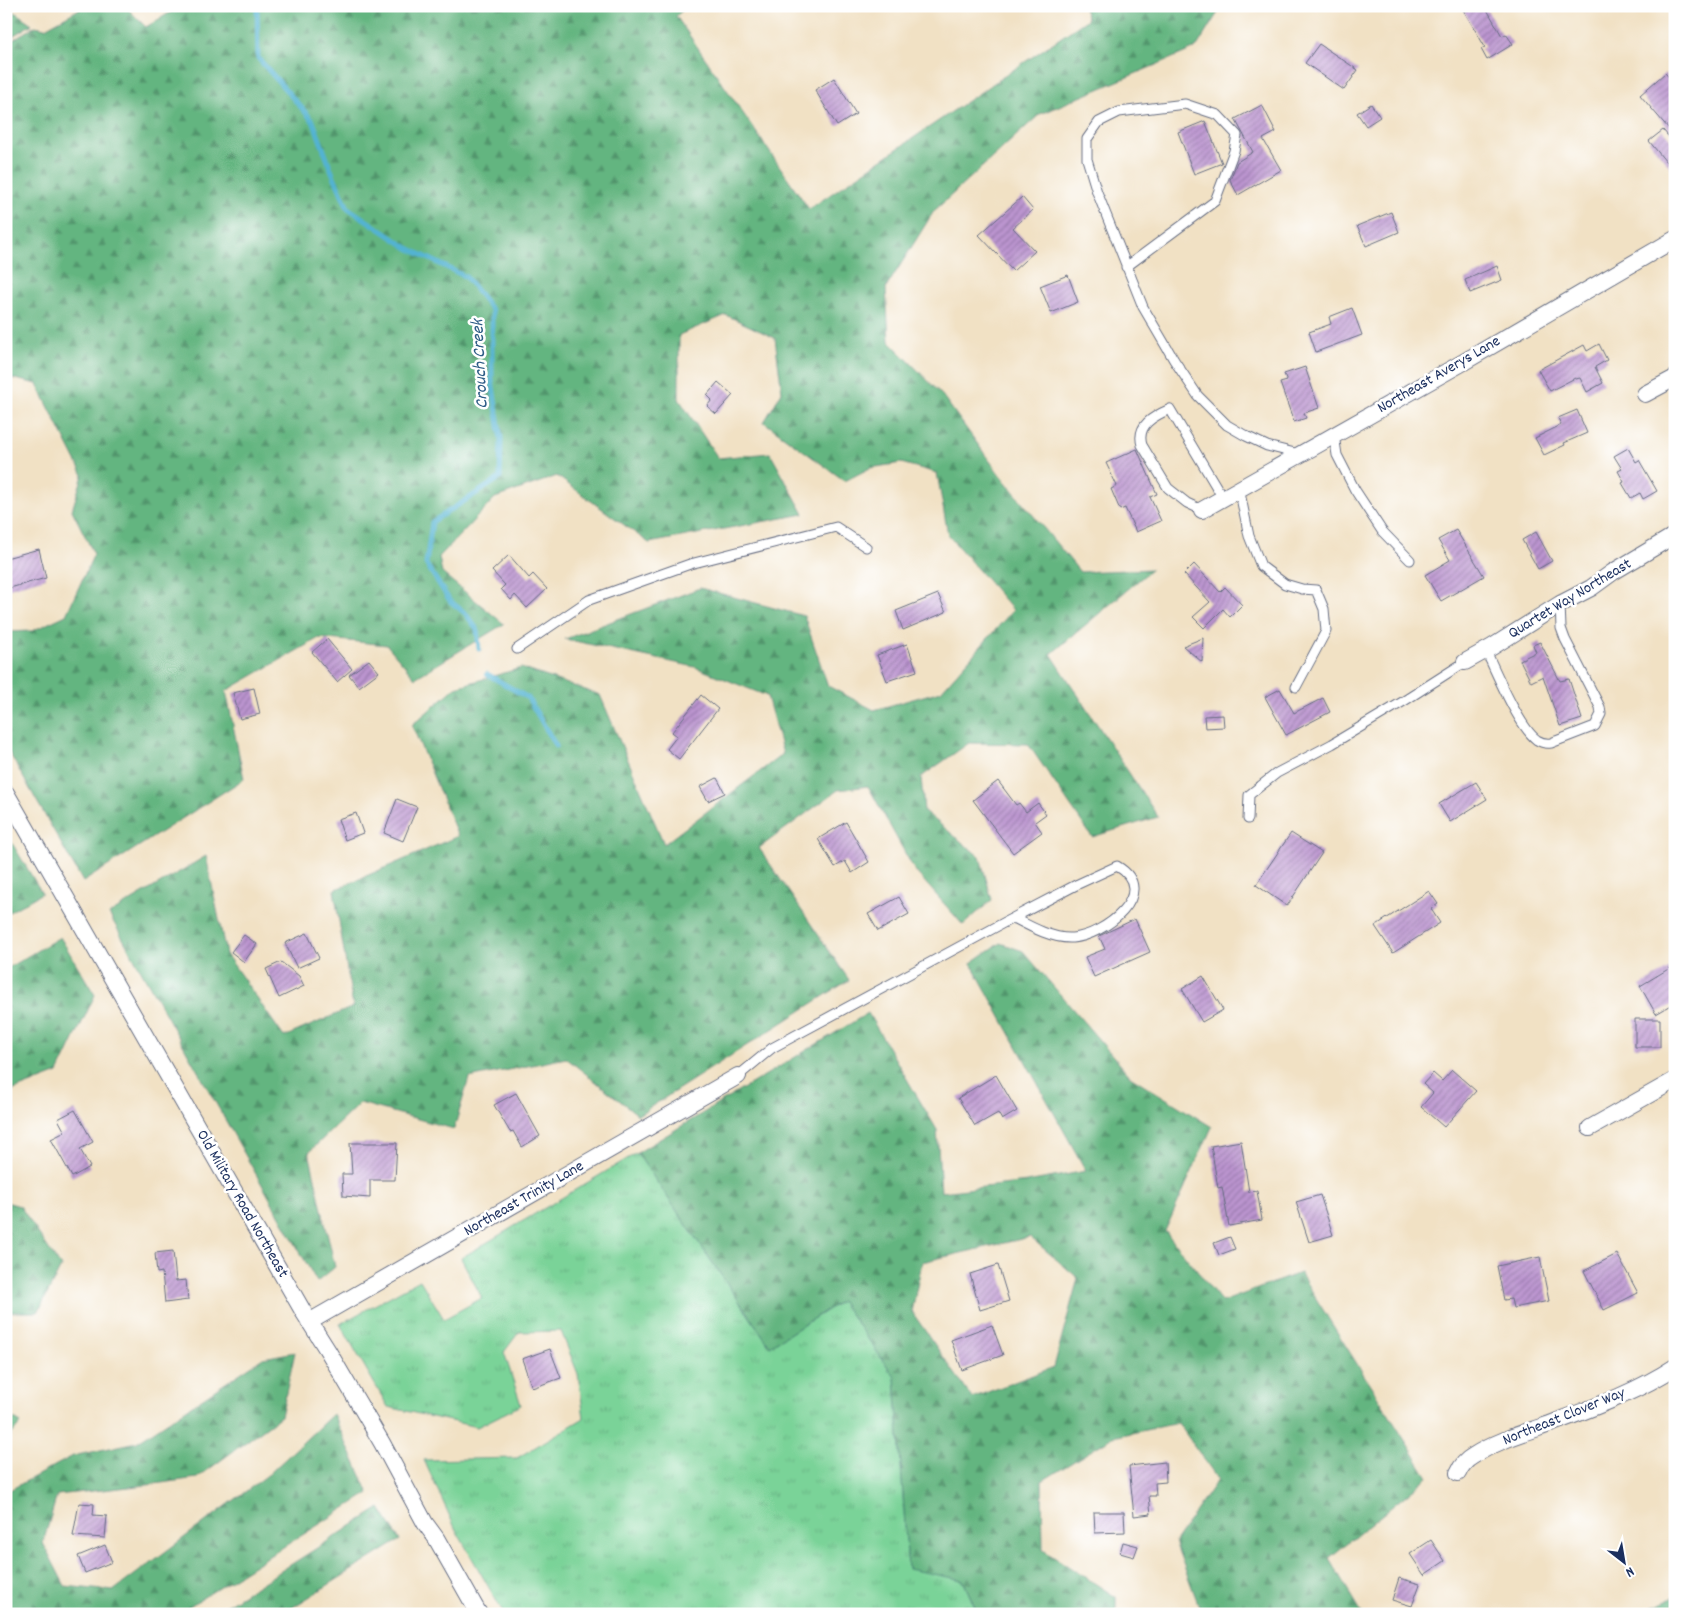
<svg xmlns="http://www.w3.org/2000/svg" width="1681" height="1620" font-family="Dekko,sans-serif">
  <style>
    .grass { fill: url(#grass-tufts); stroke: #4a817b }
    .forest { fill: url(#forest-firs); stroke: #3f726f; fill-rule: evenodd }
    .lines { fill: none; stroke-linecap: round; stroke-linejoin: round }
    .stream { stroke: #53b3d2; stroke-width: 5 }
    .building { fill: url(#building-hatch) }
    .lane-casing { stroke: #666d82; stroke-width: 11 }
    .street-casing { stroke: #666d82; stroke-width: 18 }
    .lane { stroke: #fff; stroke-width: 9 }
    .street { stroke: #fff; stroke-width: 16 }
    .labels { text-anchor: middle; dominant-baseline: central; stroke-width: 5; stroke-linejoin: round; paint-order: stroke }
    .street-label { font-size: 16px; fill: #1b2f5e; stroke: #fff }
    .water-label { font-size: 18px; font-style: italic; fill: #2f5d87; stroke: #fff }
  </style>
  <defs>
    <pattern id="grass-tufts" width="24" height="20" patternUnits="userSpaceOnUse" patternTransform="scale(1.25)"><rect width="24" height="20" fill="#7ad398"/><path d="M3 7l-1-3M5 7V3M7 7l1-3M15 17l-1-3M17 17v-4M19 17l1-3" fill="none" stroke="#69b585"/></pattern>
    <pattern id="forest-firs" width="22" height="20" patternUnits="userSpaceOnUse" patternTransform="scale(1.25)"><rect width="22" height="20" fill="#63b580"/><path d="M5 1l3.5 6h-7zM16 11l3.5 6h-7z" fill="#51946c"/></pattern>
    <pattern id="building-hatch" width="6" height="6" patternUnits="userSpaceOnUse" patternTransform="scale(1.25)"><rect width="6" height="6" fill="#bb94cf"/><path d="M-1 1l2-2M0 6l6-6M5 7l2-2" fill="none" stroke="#9779ab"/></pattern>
  </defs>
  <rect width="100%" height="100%" fill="#fff"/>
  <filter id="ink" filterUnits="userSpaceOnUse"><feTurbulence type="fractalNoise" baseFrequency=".02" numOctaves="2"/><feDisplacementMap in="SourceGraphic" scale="10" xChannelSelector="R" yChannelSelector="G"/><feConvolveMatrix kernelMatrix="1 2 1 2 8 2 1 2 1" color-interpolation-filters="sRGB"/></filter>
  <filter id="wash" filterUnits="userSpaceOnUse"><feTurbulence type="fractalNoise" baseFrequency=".0096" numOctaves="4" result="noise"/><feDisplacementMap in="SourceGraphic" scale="20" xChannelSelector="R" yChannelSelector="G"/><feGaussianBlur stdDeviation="1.12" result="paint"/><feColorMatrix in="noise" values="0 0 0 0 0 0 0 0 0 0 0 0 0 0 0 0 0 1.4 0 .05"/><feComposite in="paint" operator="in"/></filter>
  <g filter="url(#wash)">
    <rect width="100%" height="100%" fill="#f1e1c4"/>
    <path class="grass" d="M637,1153l133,193 71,-45 54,76 13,191 55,12 15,34h-474l-48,-84 -32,-70 93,-2 67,-40 -6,-44 -17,-43 -42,1 -15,20 17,53 -44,22 -89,-20 -48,-83 80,-44 24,39 38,-21 -21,-40z"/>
    <path class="forest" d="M6,6l26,18 -26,16z
      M85,6h40l21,21 35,-21h506l-11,10 133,193 279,-190 -5,-13h139l-26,42 -156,66 -106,97 -48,77 3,53 53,54 58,80 80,97 72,-3 -101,85 107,163 -66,20 -64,-93 -59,-1 -48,34 3,34 56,46 12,43 -29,25 -48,-54 -47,-85 -30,4 -79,58 90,132 -211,135 -72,-57 -97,20 -15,51 -94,-26 -51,49 26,115 -18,15 -208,-368 97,-58 20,98 58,83 69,-30 -19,-117 124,-54 -46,-111 44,-38 65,-19 79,27 64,149 119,-90 -16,-58 -72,-29 -130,-28 135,-51 104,28 24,70 46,24 67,-19 72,-81 -65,-75 -11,-62 -36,-10 -31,5 -25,13 -81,-59 18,-30 -7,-54 -49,-23 -47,20v64l39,59 52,-5 34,61 -155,29 -92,-67 -62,22 -56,59 3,16 62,51 -89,54 -28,-33 -68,-7 -93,53 18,88 -161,103 -77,-135v-115l26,-1 34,-16 28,-61 -22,-44 11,-35 -46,-91 -31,-7v-333l29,-18 10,2z
      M6,833l36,60 -36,21z
      M60,937l35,58 -37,78 -52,20v-124z
      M1000,943l23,8 107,125 82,51 -47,104 57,71 78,-29 128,204 -99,81 33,56h-160l-27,-72 43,-63 -40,-56 -65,14 -71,44 1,69 73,47v17h-138l-15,-34 -55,-11 -13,-192 -54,-76 -71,45 -133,-193 231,-140 69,117 4,62 86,-10 59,-11 -115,-208zM1030,1237l48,41 -24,89 -82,31 -60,-86 10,-50z
      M6,1202l14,4 41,61 -23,45h-32z
      M295,1352l-14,64 -84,62 -50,7 -90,10 -14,48 22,43 48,5 156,-117 64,-60 36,79 -192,121h-171v-122l67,-36 64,-14 126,-84z
      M6,1414l15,9 -15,18z
      M380,1508l20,32 -118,74h-69z
      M1675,1597v17h-26l2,-7z"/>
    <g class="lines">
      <path class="stream" d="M257,6l1,52 55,63 19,51 16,36 60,40 58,29 26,33v70l9,59 -1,39 -68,44 -6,42 24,37 15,12 12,16 2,20
        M487,674l41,24 28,48"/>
    </g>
    <g id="blocks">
      <path class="building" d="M1461,6h24l17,30 4,-2 7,10 -26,16 -6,-11 4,-2z
        M1319,44l39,26 -14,20 -39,-27z
        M1665,73l10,11v52l-35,-41z
        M834,78l22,36 -19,12 -22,-36z
        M1371,104l9,13 -14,9 -9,-13z
        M1262,105l14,27 -13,7 18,31 -43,25 -8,-15 7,-18 16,-10 -18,-33z
        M1205,121l17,42 -28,11 -16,-42z
        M1663,130l12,14v29l-26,-32z
        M1022,197l11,13 -20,18 22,23 -22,20 -34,-36z
        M1391,212l8,20 -33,14 -9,-20z
        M1497,266l5,14 -32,13 -5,-13z
        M1068,275l10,27 -27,11 -11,-27z
        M1352,308l10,27 -46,17 -7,-20 22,-8 -2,-7z
        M1599,344l8,16 -12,7 8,16 -16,9 -7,-14 -4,1 -1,-1 -25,13 -12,-21 46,-25 3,6z
        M1305,367l14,41 -15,5 2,5 -12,4 -14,-39 7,-2 -3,-7z
        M718,382l15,13 -17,19 -9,-8 5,-6 -5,-5z
        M1577,410l10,23 -23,10 1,2 -21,10 -9,-17 26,-13 -3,-7z
        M1628,448l8,14 3,-2 18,31 -14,8 -3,-6 -9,5 -9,-15 2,-1 -6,-11 4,-2 -8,-13z
        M1137,449l20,45 -7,3 11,24 -25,11 -11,-24 -5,2 -9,-21 6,-3 -11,-23z
        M1456,530l28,46 -43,25 -16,-26 25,-15 -12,-20z
        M1536,532l16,29 -14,8 -16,-29z
        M39,549l7,29 -40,11v-31z
        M509,555l20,23 4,-4 14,15 -20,19 -12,-13 -4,5 -10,-11 4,-4 -13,-14z
        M1194,564l26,28 5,-5 17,18 -12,12 -7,-8 -19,19 -11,-11 17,-15 -26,-28z
        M938,594l8,18 -43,18 -7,-19z
        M1203,638l-1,24 -19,-16z
        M327,639l25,30 -15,13 -25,-30z
        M1540,642l20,39 9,-2 13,40 -22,7 -17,-50 -12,6 -11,-22 16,-8 -3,-7z
        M907,644l10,27 -30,10 -10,-26z
        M369,660l10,12 -20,15 -10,-12z
        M254,688l6,26 -20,5 -7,-26z
        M1280,689l14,24 29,-15 7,14 -44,23 -21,-38z
        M701,695l17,14 -39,50 -12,-10 10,-13 -5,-4z
        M1223,715l1,12 -19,1 -1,-12z
        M717,778l8,15 -17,8 -8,-14z
        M998,781l18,24 3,-2 7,9 12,-9 8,11 -11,8 7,10 -29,21 -40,-53z
        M1476,782l11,17 -37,23 -11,-18z
        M397,799l20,8 -14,34 -19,-8z
        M356,813l7,20 -18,7 -7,-21z
        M846,822l23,40 -17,11 -7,-12 -10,6 -17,-28z
        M1291,833l31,20 -35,53 -31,-21z
        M1429,891l9,13 -7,5 9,14 -47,30 -18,-27z
        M899,897l10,17 -31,17 -10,-17z
        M1135,919l15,33 -56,25 -9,-20 20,-8 -6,-13z
        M307,933l12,25 -22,10 -12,-25z
        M244,935l13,9 -13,18 -13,-10z
        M281,962l18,14 5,10 -25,12 -13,-29z
        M1675,965v38l-19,11 -16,-28z
        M1203,976l20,34 -21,12 -20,-33z
        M1635,1019h25v28h-25z
        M1452,1070l24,21 -32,36 -23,-20 12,-14 -10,-9 10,-11 9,8z
        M996,1075l21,36 -15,9 -4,-7 -23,13 -17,-28z
        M516,1093l24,43 -18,11 -9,-16 -3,1 -16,-27z
        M75,1110l18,32 -13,7 10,18 -18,10 -21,-38 14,-7 -7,-13z
        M1241,1141l8,51 8,-1 5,29 -33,6 -7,-39 -4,1 -7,-42z
        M350,1143h47l-2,37h-25v18l-27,-2 -1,-22h10z
        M1320,1195l13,40 -24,7 -13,-40z
        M1230,1237l5,12 -16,6 -5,-12z
        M173,1251l3,30 10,-1 2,20 -23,3 -3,-31 -5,1 -2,-20z
        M1617,1254l21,39 -34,17 -20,-39z
        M1540,1257l9,44 -36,7 -2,-9 -7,1 -7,-34z
        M998,1265l11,36 -29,9 -10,-36z
        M992,1325l11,30 -41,15 -11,-30z
        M550,1349l11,29 -29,10 -10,-29z
        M1165,1462l1,20 -11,1 1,13h-7l2,18 -17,2 -5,-50z
        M79,1503l15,1 -1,11 14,1 -2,22 -32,-2z
        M1094,1512h30l1,20 -30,1z
        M1431,1540l14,21 -21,14 -14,-21z
        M1123,1542l15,4 -4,11 -14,-4z
        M105,1545l7,17 -27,11 -7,-17z
        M1399,1578l21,6 -8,22 -20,-6z"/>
    </g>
  </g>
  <g filter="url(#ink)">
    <use href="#blocks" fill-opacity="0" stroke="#666d82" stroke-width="1"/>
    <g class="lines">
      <g class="lane-casing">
        <path id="lane" d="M1126,267l89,-66 19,-50 3,-16 -19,-20 -33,-11 -66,8 -20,10 -12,17v20l10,33 46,115 31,53 24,36 29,29 19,11 21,10 32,8
          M1334,435l3,20 18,35 27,41 28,29
          M1239,488l10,48 12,30 24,18 17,5 14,1 8,19 2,22 -30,56
          M1202,510l-15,-7 -19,-15 -26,-43c-6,-20 12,-29 28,-36l53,89
          M517,649l72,-49 101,-36 146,-37 30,20
          M1486,651c10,21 33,76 51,89 5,3 8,4 14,3l44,-17 6,-12 -1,-7 -35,-68 -4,-11 -1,-24
          M1248,819l1,-24 28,-22 55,-29 72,-43 61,-39
          M738,1076l34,-28 235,-127 71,-37 39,-18c44,26 -13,70 -45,72 -19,1 -41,-11 -58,-20"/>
      </g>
      <g class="street-casing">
        <path id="street" d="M1645,394l30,-16
          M1202,510l260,-147 213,-124
          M1465,662l27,-15 68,-43 31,-16 22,-16 62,-37
          M6,793l298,520 24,38 54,92 43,80 11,15 43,76
          M1590,1128l85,-48
          M309,1322l429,-246
          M1458,1473c3,-7 8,-13 15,-17 23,-15 51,-23 77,-32 42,-16 87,-32 125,-57"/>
      </g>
      <use href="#lane" class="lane"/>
      <use href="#street" class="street"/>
    </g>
  </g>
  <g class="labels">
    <g class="street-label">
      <text transform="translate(1439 375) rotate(-30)">Northeast Averys Lane</text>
      <text transform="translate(1570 599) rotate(-31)">Quartet Way Northeast</text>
      <text transform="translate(524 1199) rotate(-30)">Northeast Trinity Lane</text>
      <text transform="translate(242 1204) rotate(60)">Old Military Road Northeast</text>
      <text transform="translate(1564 1417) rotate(-22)">Northeast Clover Way</text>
    </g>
    <g class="water-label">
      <text transform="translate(481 364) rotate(-93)">Crouch Creek</text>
    </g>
  </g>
  <rect width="1681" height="1620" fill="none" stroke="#fff" stroke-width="25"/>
  <g transform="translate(1624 1562) rotate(149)" stroke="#ffffff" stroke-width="4" paint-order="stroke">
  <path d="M0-4L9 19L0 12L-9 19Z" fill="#1b2f5e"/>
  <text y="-8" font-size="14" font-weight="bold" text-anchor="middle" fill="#1b2f5e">N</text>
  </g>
</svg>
